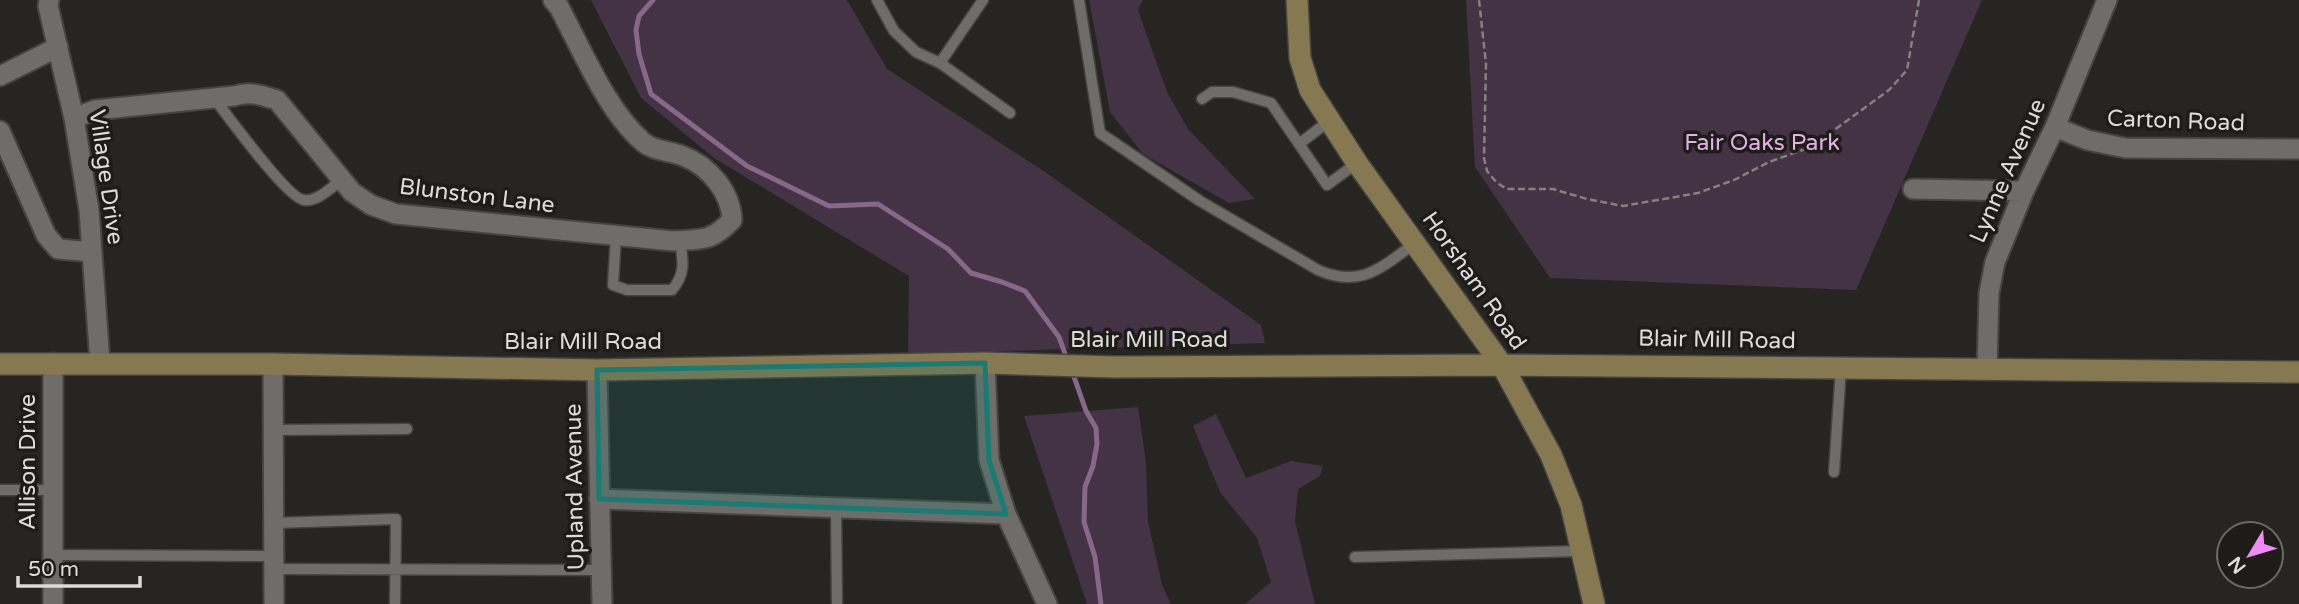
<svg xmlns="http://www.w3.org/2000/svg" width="2299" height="604" font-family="'Varela Round',sans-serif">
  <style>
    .green { fill: #443245 }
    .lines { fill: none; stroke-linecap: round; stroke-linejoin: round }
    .stream { stroke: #876889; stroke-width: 5 }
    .lane-casing { stroke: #454441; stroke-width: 13 }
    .street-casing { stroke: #454441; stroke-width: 23 }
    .secondary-casing { stroke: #454441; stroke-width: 24 }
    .path { stroke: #83827f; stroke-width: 2.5; stroke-dasharray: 7 3.5; stroke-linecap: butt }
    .lane { stroke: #6f6d69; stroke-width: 10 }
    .street { stroke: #6f6d69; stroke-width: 19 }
    .secondary { stroke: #867851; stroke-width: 21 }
    .marked { fill: #197b73; fill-opacity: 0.2; stroke: #197b73; stroke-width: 5; stroke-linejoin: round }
    .labels { text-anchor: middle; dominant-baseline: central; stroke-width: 7; stroke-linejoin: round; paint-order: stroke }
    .street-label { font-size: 23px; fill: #dddcda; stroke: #1d1c19 }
    .park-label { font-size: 23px; fill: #e2b0e5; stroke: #1d1c19 }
  </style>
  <rect width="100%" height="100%" fill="#272522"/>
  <path class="green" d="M591,0h256l40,69 158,103 216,153 4,18 -357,11 1,-78 -195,-118 -73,-60z
    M1089,0h54l-5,10 29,82 21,37 67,70 -26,4 -86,-49 -33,-42z
    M1466,0h516l-126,290 -306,-12 -75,-111z
    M1138,407l8,55 2,59 14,64 9,19h-84l-63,-188z
    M1216,414l30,64 45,-17 32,5 -3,10 -22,13 -3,32 20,83h-70l26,-22 -14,-44 -37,-46 -27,-66z"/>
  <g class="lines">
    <path class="stream" d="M653,0l-14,16 -3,14 3,24 12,40 96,72 82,40 49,-2 70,45 23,24 31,9 23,9 34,46 9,25
      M1072,371l14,40 10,17 1,16 -4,22 -8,21 -1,35 11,35 6,47"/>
    <g class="lane-casing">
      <path id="lane" d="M877,0l17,31 22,21 24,11 70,50
        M1079,0l21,133 100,68 118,69c43,19 64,-3 97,-27
        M940,63l43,-63
        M214,98c13,17 74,101 90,102 14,2 27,-13 38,-20
        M1202,99l10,-7h21l38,11 56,82 30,-22
        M1299,144l30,-23
        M616,235l-3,50 14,5h45c14,-16 11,-30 8,-49
        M274,430l133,-1
        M1834,472l7,-104
        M0,490h53
        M836,508l1,96
        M274,523l122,-4 -1,85
        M53,555l221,1
        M1355,557l227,-6
        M274,569l327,1"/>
    </g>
    <g class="street-casing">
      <path id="street" d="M49,0l-1,6 26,112 15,92 11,153
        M0,76l58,-29
        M74,118l21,-8 139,-14c16,-5 27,-1 43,4l75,92 19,13 25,9 277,27c29,-2 38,1 59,-21 -1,-28 -23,-54 -49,-64 -12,-5 -30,-5 -40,-14 -36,-31 -61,-92 -84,-135l-6,-7
        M2055,127l32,13 38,8 174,1
        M0,131l46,104 12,14 34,3
        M1913,189l111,2
        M53,363v241
        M985,363l4,97 17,54 41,90
        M273,364l1,240
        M1987,369l2,-76 6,-31 29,-71 31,-64 52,-127
        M597,370l5,234
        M599,499l407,15"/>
    </g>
    <g class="secondary-casing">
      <path id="secondary" d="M1297,0l3,58 10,32 47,73 145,202 49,90 20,50 23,99
        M0,364h273l324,6 388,-7 130,4 387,-2 797,7"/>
    </g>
    <path class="path" d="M1479,0l7,64 -2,94 3,13 10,12 10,6h46l34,10 36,7 75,-13 36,-13 35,-18 42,-15 78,-57 18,-20 12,-70"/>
    <use href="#lane" class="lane"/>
    <use href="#street" class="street"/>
    <use href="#secondary" class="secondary"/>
  </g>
  <path class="marked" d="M985,363l4,97 17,54 -407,-15 -2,-129z"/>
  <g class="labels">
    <g class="street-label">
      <text transform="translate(2176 121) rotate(2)">Carton Road</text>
      <text transform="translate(2008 171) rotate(-66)">Lynne Avenue</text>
      <text transform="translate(106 177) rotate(82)">Village Drive</text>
      <text transform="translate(477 196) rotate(7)">Blunston Lane</text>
      <text transform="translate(1474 281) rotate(55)">Horsham Road</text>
      <text x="1149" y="340">Blair Mill Road</text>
      <text transform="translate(1717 340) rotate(1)">Blair Mill Road</text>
      <text x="583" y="342">Blair Mill Road</text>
      <text transform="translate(28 462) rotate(-90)">Allison Drive</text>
      <text transform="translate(575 487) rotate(-91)">Upland Avenue</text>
    </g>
    <g class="park-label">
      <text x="1762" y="143">Fair Oaks Park</text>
    </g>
  </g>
  <g transform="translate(2250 555) rotate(232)"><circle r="33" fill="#1d1c19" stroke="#6a6966" stroke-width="2"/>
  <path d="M0-5L12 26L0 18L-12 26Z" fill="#ef8bf7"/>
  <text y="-10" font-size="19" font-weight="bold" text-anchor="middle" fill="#dddcda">N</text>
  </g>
  <path d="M18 576v10h122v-10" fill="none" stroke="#dddcda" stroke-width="3.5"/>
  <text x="28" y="576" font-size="21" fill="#dddcda" stroke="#1d1c19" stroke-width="5" paint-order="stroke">50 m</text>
</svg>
